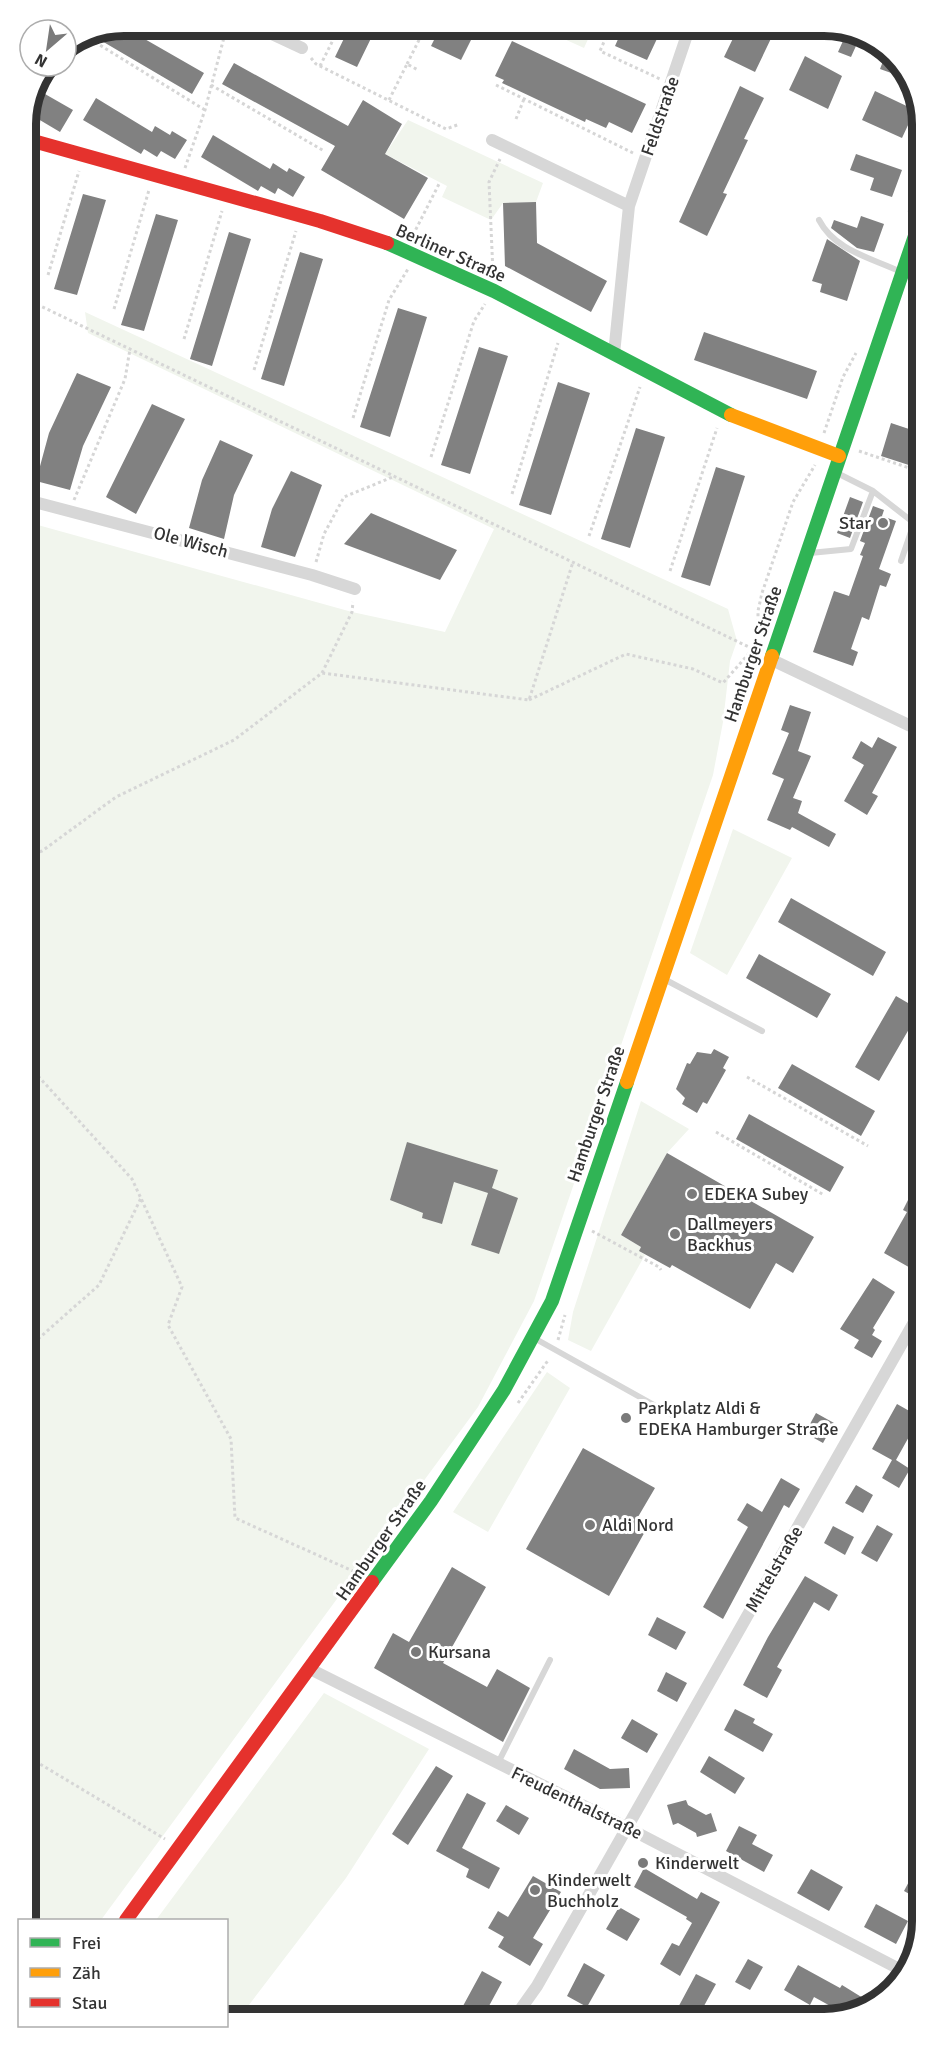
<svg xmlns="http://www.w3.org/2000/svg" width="948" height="2045" font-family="Signika,sans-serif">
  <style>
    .green { fill: #f1f5ed }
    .building { fill: #818181 }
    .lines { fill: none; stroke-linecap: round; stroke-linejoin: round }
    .path { stroke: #d6d6d6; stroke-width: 3; stroke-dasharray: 3 3; stroke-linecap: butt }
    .lane { stroke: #d7d7d7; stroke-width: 6 }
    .street { stroke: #d7d7d7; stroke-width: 12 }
    .fast { stroke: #30b455; stroke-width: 14 }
    .slow { stroke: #ff9f0a; stroke-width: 14 }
    .jam { stroke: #e5322d; stroke-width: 14 }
    .poi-dot { fill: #7a7a7a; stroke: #fff; stroke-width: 2 }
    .labels { text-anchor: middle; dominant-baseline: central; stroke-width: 6; stroke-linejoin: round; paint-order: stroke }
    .street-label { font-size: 18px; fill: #333; stroke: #fff }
    .poi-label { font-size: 18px; fill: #333; stroke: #fff; text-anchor: start }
    .rim { fill: none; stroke: #333; stroke-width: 8 }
  </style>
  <rect width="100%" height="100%" fill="#fff"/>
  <path class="green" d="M541,26h53l-10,22 -44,-20z
    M408,120l135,63 -7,19 -33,1 -12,17 -49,-23 5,-11 -62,-32z
    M85,312l643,297 9,32 -7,20 -7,61 -10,53 -179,526 -56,106 -377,513h-70l-3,-831 10,-13 -10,-10 -1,-544 325,90 93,20 49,-103 -406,-196z
    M733,829l59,29 -65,117 -37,-22z
    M641,1101l48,28 -22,24 -46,82 20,12 -2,4 6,4 -54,96 -23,-11 5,-28z
    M547,1372l23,16 -82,144 -35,-20z
    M324,1693l105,56 -83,129 -107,140 -12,1 -1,-99h-70z"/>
  <path class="building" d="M122,26l82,47 -12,21 -97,-57z
    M350,26h27l-20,41 -22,-10z
    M441,26h37l-17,34 -30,-14z
    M595,26h68l-16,34 -32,-14 4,-9z
    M739,26h38l-22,46 -31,-15z
    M847,32l13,5 -9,20 -13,-5z
    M512,41l134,63 -14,29 -23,-11 -3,6 -20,-9 -1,3 -83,-39 2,-3 -9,-4z
    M887,51l21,28 -28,-10z
    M805,56l37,20 -14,33 -39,-19z
    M234,63l114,63 15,-26 39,24 -17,30 43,24 -24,41 -83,-49 14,-24 -113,-62z
    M740,86l24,12 -20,41 4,1 -25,53 4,1 -20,42 -28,-14z
    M38,90l35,20 -13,22 -32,-19z
    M875,91l40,19 -13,28 -40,-18z
    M96,98l56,34 3,-6 15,9 2,-4 15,9 -12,19 -14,-8 -4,6 -13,-8 -3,5 -58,-34z
    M213,135l57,34 3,-6 14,9 2,-4 16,9 -12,20 -15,-9 -3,6 -14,-8 -3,5 -57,-34z
    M856,154l46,16 -10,27 -22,-7 4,-12 -24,-8z
    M83,194l23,6 -29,95 -23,-6z
    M536,202l1,41 70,38 -16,31 -86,-46 -2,-63z
    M156,214l22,6 -34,111 -23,-6z
    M861,216l23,8 -10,28 -17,-4 -26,-20 3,-8 23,8z
    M229,232l22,7 -39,127 -22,-7z
    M827,239l33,22 -13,40 -27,-9 2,-8 -10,-3z
    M300,252l23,7 -39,127 -23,-7z
    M398,308l29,9 -37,120 -30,-10z
    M704,332l113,39 -10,28 -113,-39z
    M479,347l29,9 -38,118 -29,-9z
    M77,373l34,14 -28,59 -13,44 -34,-9 13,-48z
    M558,382l32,11 -39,122 -32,-10z
    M152,404l33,15 -49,95 -30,-17z
    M891,423l27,9v36l-37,-12z
    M636,428l29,9 -35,111 -29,-9z
    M220,440l33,15 -19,40 -10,44 -35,-11 13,-48z
    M716,467l29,9 -35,110 -29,-9z
    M291,471l31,14 -27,72 -34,-10 11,-38z
    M850,497l13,5 -13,36 -13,-5z
    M873,506l11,4 -2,6 14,5 -17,48 12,5 -5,13 -6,-2 -11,35 -7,-3 -11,32 7,3 -5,14 -40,-14 21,-61 15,5 14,-40 -3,-1 5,-12 -5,-2z
    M371,513l86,37 -17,30 -96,-36z
    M790,705l21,7 -13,39 13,5 -18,42 9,3 -4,12 38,21 -7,13 -37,-20 -2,3 -23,-10 17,-41 -12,-5 17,-41 -8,-3z
    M878,737l19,10 -25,46 6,3 -11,19 -23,-14 20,-36 -12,-7 9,-17 11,7z
    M791,898l95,54 -13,24 -95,-54z
    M759,954l72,40 -14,24 -71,-40z
    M896,996l24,14 -41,71 -24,-14z
    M714,1049l15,8 -6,11 3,2 -19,34 -4,-2 -6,11 -15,-9 3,-6 -9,-9 11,-26 3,1 7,-12 14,2z
    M792,1064l83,47 -14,25 -83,-48z
    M749,1114l95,53 -14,25 -94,-53z
    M407,1142l91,28 -6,18 26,10 -19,56 -28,-9 17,-52 -34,-11 -12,42 -20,-6 1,-5 -33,-13z
    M667,1153l147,84 -21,36 -17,-10 -26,46 -78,-44 -2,3 -31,-17 2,-4 -20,-12z
    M920,1176v43l1,55 -37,-21 23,-41 -4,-2z
    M873,1278l22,14 -22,36 2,2 -3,5 10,6 -10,17 -18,-10 5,-8 -19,-11z
    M897,1404l23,13 -24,43 14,9 -11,19 -17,-10 10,-18 -20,-11z
    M816,1413l18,10 -11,20 -18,-10z
    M583,1448l72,40 -20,34 12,6 -38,68 -83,-47z
    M781,1478l19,11 -11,19 -5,-3 -61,114 -20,-12 45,-80 -11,-7 10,-17 15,9z
    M856,1485l17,10 -10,18 -18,-10z
    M877,1525l16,9 -16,28 -16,-9z
    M833,1526l21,11 -9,18 -21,-12z
    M452,1567l34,20 -43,76 44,24 10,-18 33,19 -27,54 -129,-74 19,-35 16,9z
    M805,1576l33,19 -9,16 -15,-9 -37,65 5,3 -15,28 -24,-13 25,-48z
    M657,1617l29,15 -10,18 -28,-15z
    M666,1672l21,11 -10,19 -20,-11z
    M735,1709l20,10 -2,4 20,11 -10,18 -39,-22z
    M632,1719l26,15 -11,19 -26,-15z
    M574,1749l36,20 19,-1 1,20 -30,1 -36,-20z
    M709,1756l36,22 -10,16 -35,-22z
    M436,1766l17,10 -45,69 -16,-11z
    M467,1793l19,10 -24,45 38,20 -11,21 -23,-12 3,-8 -33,-18z
    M686,1800l2,5 18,10 5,-2 6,18 -20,6 -1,-4 -18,-10 -5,2 -6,-20z
    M506,1805l23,13 -10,17 -23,-14z
    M739,1826l18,9 -5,9 21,11 -9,17 -38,-21z
    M922,1857v44l-18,-10z
    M644,1868l53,31 4,-7 19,10 -40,74 -20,-12 12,-21 7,3 13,-23 -6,-4 1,-2 -53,-30z
    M811,1869l32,18 -14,24 -32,-18z
    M533,1876l28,16 -28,46 10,6 -13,22 -32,-19 6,-10 -16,-9 10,-17 10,6z
    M876,1904l32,17 -12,23 -32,-17z
    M619,1907l21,12 -13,22 -21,-12z
    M748,1959l15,8 -13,23 -15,-8z
    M584,1963l21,12 -18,32 -20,-11z
    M798,1965l42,23 2,-3 21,13 -9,16h-9l-31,-17 -4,8 -26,-15z
    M482,1971l20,11 -19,35h-26z
    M696,1974l20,10 -17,31h-25z"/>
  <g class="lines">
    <path class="path" d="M611,26l-11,25 60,28
      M703,26l30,12
      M90,39l115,71
      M311,58l5,6 130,65 14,-5
      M407,64l19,-38
      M320,66l20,-40
      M211,85l113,66
      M496,85l137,68
      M389,100l18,-36 11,6
      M516,119l8,-20
      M185,168l20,-58 22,-84
      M909,212l8,-24
      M413,235l27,-53
      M493,273l-4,-91 11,-23
      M48,275l31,-104
      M26,299l727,350
      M114,309l35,-119
      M184,339l38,-128
      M254,370l42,-139
      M353,418l36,-118 19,-31
      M824,433l19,-56 13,-24
      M859,451l59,20
      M431,457l43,-136 11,-17
      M512,494l46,-151
      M74,500l51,-121 5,-30
      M589,536l51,-149
      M316,562l8,-28 20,-37 51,-21
      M670,571l47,-143
      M322,673l30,-61 1,-10
      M529,700l97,-46 67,15 30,14 30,-34 5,-16v-22l4,-18 31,-91 22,-37
      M28,855l14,-4 74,-54 118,-57 88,-67 207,27 44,-138
      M28,1066l10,10 -10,13
      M38,1076l94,103 50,108 -14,38 63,114 4,79 120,54
      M747,1077l121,69
      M716,1132l108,63
      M592,1231l67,36 2,3
      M558,1340l7,-25
      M29,1347l70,-62 42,-87
      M518,1403l31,-44
      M30,1758l135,81"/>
    <path class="lane" d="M819,220c16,31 53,38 82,52
      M873,491l41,32 -13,38
      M810,553l41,-4 22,-58 -38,-19
      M664,979l98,52
      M534,1338l138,77
      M498,1763l52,-103"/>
    <path class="street" d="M255,26l47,22
      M492,140l137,66
      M614,354l15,-148 61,-180
      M27,500l285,75 43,14
      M770,659l149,71
      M310,1669l316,158 281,146
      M515,2017l22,-31 384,-676"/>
    <path class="fast" d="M387,243l107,48 237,124
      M772,656l146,-429
      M372,1582l59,-81 73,-111 48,-89 75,-219"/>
    <path class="slow" d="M731,415l108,41
      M627,1082l145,-426"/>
    <path class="jam" d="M26,139l294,82 67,22
      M126,1920l246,-338"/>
  </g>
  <g class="poi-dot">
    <circle cx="883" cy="523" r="6"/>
    <circle cx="692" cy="1194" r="6"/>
    <circle cx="675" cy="1234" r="6"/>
    <circle cx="626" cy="1418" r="6"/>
    <circle cx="590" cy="1525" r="6"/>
    <circle cx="416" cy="1652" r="6"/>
    <circle cx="643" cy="1863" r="6"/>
    <circle cx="535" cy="1890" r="6"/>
  </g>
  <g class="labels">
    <g class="street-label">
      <text transform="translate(660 116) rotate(-71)">Feldstraße</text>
      <text transform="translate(451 253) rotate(24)">Berliner Straße</text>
      <text transform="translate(191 542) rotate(15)">Ole Wisch</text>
      <text transform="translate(753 654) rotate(-71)">Hamburger Straße</text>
      <text transform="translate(596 1114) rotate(-71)">Hamburger Straße</text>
      <text transform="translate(381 1540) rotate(-55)">Hamburger Straße</text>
      <text transform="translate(774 1569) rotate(-60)">Mittelstraße</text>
      <text transform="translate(577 1803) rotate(26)">Freudenthalstraße</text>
    </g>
    <g class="poi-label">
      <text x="871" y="523" text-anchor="end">Star</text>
      <text x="704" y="1194">EDEKA Subey</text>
      <text x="687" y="1224">Dallmeyers<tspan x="687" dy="21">Backhus</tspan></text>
      <text x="638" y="1408">Parkplatz Aldi &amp;<tspan x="638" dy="21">EDEKA Hamburger Straße</tspan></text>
      <text x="602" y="1525">Aldi Nord</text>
      <text x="428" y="1652">Kursana</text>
      <text x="655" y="1863">Kinderwelt</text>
      <text x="547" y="1880">Kinderwelt<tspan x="547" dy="21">Buchholz</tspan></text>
    </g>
  </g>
  <path d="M0 0H948V2045H0ZM124 36H824A88 88 0 0 1 912 124V1921A88 88 0 0 1 824 2009H124A88 88 0 0 1 36 1921V124A88 88 0 0 1 124 36Z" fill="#fff" fill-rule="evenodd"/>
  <path class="rim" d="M124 36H824A88 88 0 0 1 912 124V1921A88 88 0 0 1 824 2009H124A88 88 0 0 1 36 1921V124A88 88 0 0 1 124 36Z"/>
  <rect x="18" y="1919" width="210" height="108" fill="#ffffff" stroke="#adadad" stroke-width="1.5"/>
  <rect x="30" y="1938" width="30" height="9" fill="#30b455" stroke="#adadad" stroke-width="1.5"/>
  <text x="72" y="1949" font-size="18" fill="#333333">Frei</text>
  <rect x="30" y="1968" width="30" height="9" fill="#ff9f0a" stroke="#adadad" stroke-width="1.5"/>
  <text x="72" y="1979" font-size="18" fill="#333333">Zäh</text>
  <rect x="30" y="1998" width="30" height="9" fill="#e5322d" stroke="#adadad" stroke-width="1.5"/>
  <text x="72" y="2009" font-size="18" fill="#333333">Stau</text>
  <g transform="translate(48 48) rotate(209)"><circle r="28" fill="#ffffff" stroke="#adadad" stroke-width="1.5"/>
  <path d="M0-4.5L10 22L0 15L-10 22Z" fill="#7a7a7a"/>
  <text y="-9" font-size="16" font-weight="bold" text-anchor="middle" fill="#333333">N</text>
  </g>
</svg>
